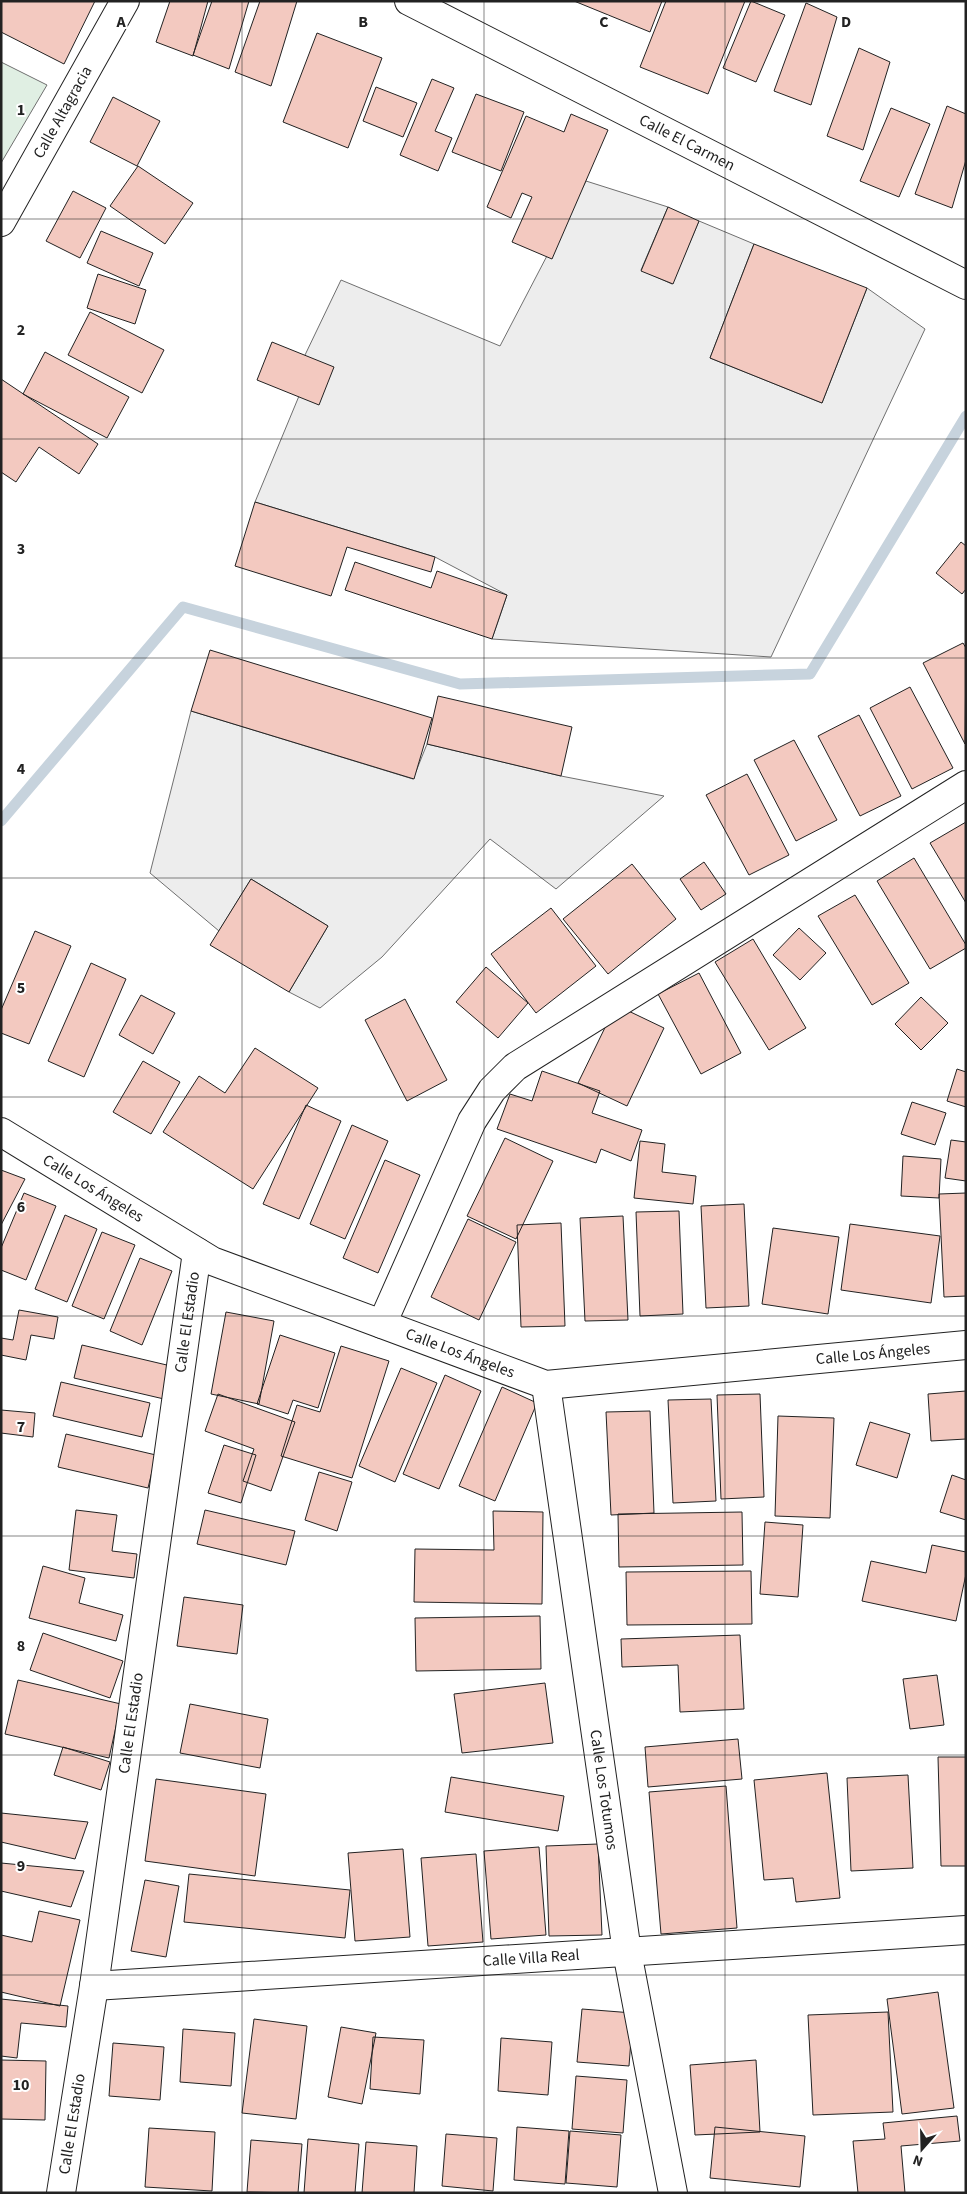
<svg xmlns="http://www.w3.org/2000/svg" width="967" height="2194" font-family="'Source Sans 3',sans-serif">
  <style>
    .green { fill: #e0efe3; stroke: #6f6f6f }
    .parking { fill: #ededed; stroke: #6f6f6f }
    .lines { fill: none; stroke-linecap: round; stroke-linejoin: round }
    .stream { stroke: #c7d3dd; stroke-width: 11 }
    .building { fill: #f3c9c0; stroke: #222 }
    .street-casing { stroke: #222; stroke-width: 30 }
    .street { stroke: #fff; stroke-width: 28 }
    .grid { fill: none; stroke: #222; stroke-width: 1; stroke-opacity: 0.55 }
    .labels { text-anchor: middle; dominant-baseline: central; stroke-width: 4; stroke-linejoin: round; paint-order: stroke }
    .street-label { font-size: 16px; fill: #222; stroke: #fff }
    .grid-label { font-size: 16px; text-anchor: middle; font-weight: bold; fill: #222; stroke: #fff; stroke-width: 4; stroke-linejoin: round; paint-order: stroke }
  </style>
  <rect width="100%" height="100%" fill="#fff"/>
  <path class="green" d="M1,62l46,23 -46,78z"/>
  <path class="parking" d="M586,181l82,26 -27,63 31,14 27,-63 55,23 -44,114 112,45 45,-115 58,41 -154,328 -279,-18 15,-44 -72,-38 -180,-55 44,-106 6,-41 36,-75 159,66z
    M191,711l222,68 14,-35 134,32 103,20 -108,93 -66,-50 -108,118 -62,51 -31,-16 39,-66 -77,-47 -32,52 -69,-58z"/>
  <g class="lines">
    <path class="stream" d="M1,821l182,-214 277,77 350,-10 156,-258"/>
  </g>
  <path class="building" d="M1,1h94l-31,63 -63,-32z
    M170,1h38l-15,55 -37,-14z
    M212,1h37l-20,68 -36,-14z
    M260,1h37l-26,85 -36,-14z
    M574,1h88l-12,31z
    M666,1h79l-37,93 -68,-27z
    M751,1l34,14 -29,67 -33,-14z
    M806,3l31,14 -26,88 -37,-14z
    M317,33l65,25 -34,90 -65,-26z
    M859,48l31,14 -27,88 -36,-14z
    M432,79l22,9 -19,43 17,7 -14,33 -38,-16z
    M376,87l41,16 -14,34 -40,-16z
    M476,94l48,18 -23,59 -49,-19z
    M113,97l47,24 -23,45 -47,-24z
    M947,106l19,8v46l-14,48 -37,-14z
    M891,108l39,16 -31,73 -39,-16z
    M571,114l37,16 -56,129 -40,-17 20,-45 -10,-4 -11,25 -24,-11 39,-91 38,16z
    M138,166l55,37 -28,41 -55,-38z
    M73,191l33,17 -26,50 -34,-17z
    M668,207l31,14 -26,63 -32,-13z
    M101,231l52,22 -14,33 -52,-23z
    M754,244l113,44 -45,115 -112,-45z
    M98,274l48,16 -11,34 -48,-16z
    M90,312l74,38 -22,43 -74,-38z
    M272,342l62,25 -15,38 -62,-25z
    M45,352l84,45 -22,41 -84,-44z
    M1,379l97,65 -19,30 -40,-27 -23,35 -15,-10z
    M255,502l180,55 -4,15 -84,-25 -16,49 -96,-30z
    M961,542l5,4v43l-4,5 -26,-21z
    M355,562l76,26 6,-17 70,24 -15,44 -147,-49z
    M963,643l3,5 -1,96 -42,-81z
    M210,650l222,68 -18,61 -223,-68z
    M910,687l43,81 -41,21 -42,-81z
    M438,696l134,31 -11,49 -134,-32z
    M859,715l42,81 -41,20 -42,-80z
    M794,740l43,80 -41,21 -42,-81z
    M747,774l42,81 -40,20 -43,-80z
    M966,822v81l-36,-60z
    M914,858l52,87v3l-36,21 -53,-88z
    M704,862l22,32 -25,16 -21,-31z
    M632,864l44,55 -68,55 -45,-55z
    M251,879l77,47 -39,66 -79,-47z
    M855,895l54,88 -37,22 -54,-89z
    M551,908l45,58 -60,47 -45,-59z
    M799,928l27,25 -26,27 -27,-25z
    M35,931l36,15 -42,98 -28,-11v-23z
    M753,939l53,89 -37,22 -54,-88z
    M91,963l35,16 -42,98 -36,-16z
    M486,967l42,36 -30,35 -42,-36z
    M699,973l42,80 -40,21 -43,-80z
    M141,995l34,18 -22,41 -34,-19z
    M921,997l27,26 -27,27 -26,-26z
    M405,999l42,81 -40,21 -42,-81z
    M616,1005l48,23 -37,78 -49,-23z
    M255,1048l63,40 -65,101 -90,-57 36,-56 26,17z
    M143,1061l37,21 -29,52 -38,-22z
    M957,1069l9,3v35l-19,-6z
    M542,1071l58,20 -8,22 50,17 -11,31 -30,-12 -5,14 -99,-34 13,-35 22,7z
    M912,1102l34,11 -11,32 -34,-11z
    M306,1105l35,16 -42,98 -36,-15z
    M352,1125l36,16 -43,98 -35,-15z
    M505,1138l48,23 -37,78 -49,-23z
    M951,1140l15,2v39l-21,-3z
    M640,1141l25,3 -3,28 34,4 -3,28 -59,-6z
    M903,1156l38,3 -2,39 -38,-2z
    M385,1160l35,15 -42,98 -35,-15z
    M1,1170l24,9 -24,46z
    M24,1193l32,13 -30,74 -25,-10v-22z
    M966,1193v103l-22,1 -5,-103z
    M744,1204l5,102 -43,2 -5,-102z
    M679,1211l4,103 -43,2 -4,-104z
    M65,1215l32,14 -30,73 -32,-13z
    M623,1216l5,104 -43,1 -5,-103z
    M468,1219l48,23 -37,78 -48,-23z
    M561,1223l4,103 -44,1 -4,-102z
    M850,1224l90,12 -9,67 -90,-13z
    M773,1228l66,9 -11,77 -66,-10z
    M102,1232l33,13 -31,74 -32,-13z
    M140,1258l32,13 -30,74 -32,-14z
    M19,1310l39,7 -4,22 -23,-4 -5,25 -25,-5v-17l12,2z
    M226,1312l48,9 -15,83 -48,-10z
    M280,1335l55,18 -17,55 -25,-8 -5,14 -31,-10z
    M82,1345l89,21 -7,33 -90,-21z
    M341,1346l48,15 -37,117 -71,-22 16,-51 23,7z
    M401,1368l36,15 -42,99 -36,-16z
    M445,1375l36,16 -42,98 -36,-15z
    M61,1382l89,21 -8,34 -89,-21z
    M502,1387l35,16 -42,98 -36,-15z
    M966,1391v48l-35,2 -3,-47z
    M218,1394l77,28 -24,69 -28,-10 11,-32 -49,-18z
    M760,1394l4,103 -43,2 -4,-104z
    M711,1399l5,102 -43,2 -5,-103z
    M1,1410l34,3 -2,24 -32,-4z
    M650,1411l4,102 -43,2 -5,-103z
    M778,1416l56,2 -4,100 -55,-2z
    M870,1422l40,12 -13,44 -41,-13z
    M66,1434l90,21 -8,33 -90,-21z
    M224,1445l32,10 -15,48 -33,-10z
    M319,1472l33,10 -15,49 -32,-11z
    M952,1475l14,5v40l-26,-8z
    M76,1510l41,5 -5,36 25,3 -3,24 -65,-8z
    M205,1510l90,21 -9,34 -89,-21z
    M493,1511l50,1 -1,92 -128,-2 1,-53 79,1z
    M742,1512l1,53 -124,2 -1,-53z
    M765,1522l38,3 -5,72 -38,-3z
    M932,1545l34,7v22l-10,47 -94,-20 9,-40 55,12z
    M43,1566l42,12 -6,25 44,12 -7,26 -87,-23z
    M751,1571l1,53 -125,1 -1,-53z
    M184,1597l59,8 -6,49 -60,-8z
    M540,1616l1,53 -125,2 -1,-53z
    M43,1633l80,28 -13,37 -80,-28z
    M740,1635l4,74 -64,3 -2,-47 -56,2 -1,-28z
    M937,1675l7,50 -34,4 -7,-50z
    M18,1680l103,24 -12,54 -104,-24z
    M545,1683l8,60 -91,10 -8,-59z
    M190,1704l78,15 -8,49 -80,-15z
    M738,1739l4,40 -94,8 -3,-40z
    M63,1747l47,15 -9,28 -47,-15z
    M938,1757h28v109h-25z
    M827,1773l13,125 -44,4 -3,-24 -29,2 -10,-100z
    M908,1775l5,93 -62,3 -4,-93z
    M451,1777l113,19 -6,35 -113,-19z
    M156,1779l110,15 -11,82 -110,-15z
    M726,1786l11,142 -76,6 -12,-142z
    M1,1813l87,9 -13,37 -74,-17z
    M598,1844l4,91 -53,1 -3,-90z
    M539,1847l7,88 -55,4 -7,-88z
    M403,1849l7,88 -55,4 -7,-88z
    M476,1854l7,88 -55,4 -7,-88z
    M1,1863l83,8 -13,36 -70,-16z
    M189,1874l161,16 -5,48 -161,-16z
    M145,1880l34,6 -13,71 -35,-6z
    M39,1911l41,9 -20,86 -59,-14v-57l31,7z
    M938,1992l16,116 -52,6 -15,-115z
    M1,1999l67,7 -2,21 -45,-4 -4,35 -16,-2z
    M582,2009l51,4 -4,53 -52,-4z
    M888,2012l5,100 -80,3 -5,-100z
    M254,2019l53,7 -11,93 -54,-6z
    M341,2027l35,6 -14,71 -34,-7z
    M183,2029l52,4 -4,53 -51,-4z
    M373,2037l51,3 -4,54 -50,-5z
    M501,2038l51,4 -4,53 -50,-4z
    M113,2043l51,4 -4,53 -51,-4z
    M1,2060l45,1 -1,59 -44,-1z
    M756,2060l4,72 -65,3 -5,-70z
    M576,2076l51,4 -4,53 -51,-4z
    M957,2116l3,25 -59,5 4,47h-47l-5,-52 32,-2 -2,-16z
    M517,2127l52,4 -4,53 -51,-4z
    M715,2127l90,9 -5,51 -90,-9z
    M149,2128l66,4 -3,59 -67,-4z
    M570,2131l51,4 -4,52 -51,-4z
    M446,2134l51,4 -4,53 -51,-5z
    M308,2139l51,5 -4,49h-51z
    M251,2140l51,4 -4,49 -51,-1z
    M366,2142l51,4 -3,47h-52z"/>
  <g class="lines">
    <g class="street-casing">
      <g id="street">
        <path id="s1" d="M409,1l557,284"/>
        <path id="s2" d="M1,222l124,-221"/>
        <path id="s3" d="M1,1132l211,129 334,124 420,-40"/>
        <path d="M382,1324l90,-203 20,-31 23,-23 451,-282"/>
        <path id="s4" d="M546,1385l81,567 46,241"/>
        <path id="s5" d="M94,1986l872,-56"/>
        <path id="s6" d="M61,2193l33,-207 103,-734"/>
      </g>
    </g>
    <use href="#street" class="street"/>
  </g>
  <path class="grid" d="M242,1v2192M484,1v2192M725,1v2192M1,219h965M1,439h965M1,658h965M1,878h965M1,1097h965M1,1316h965M1,1536h965M1,1755h965M1,1975h965"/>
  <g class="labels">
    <g class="street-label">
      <text stroke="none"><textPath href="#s2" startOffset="126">Calle Altagracia</textPath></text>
      <text stroke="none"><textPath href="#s1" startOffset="312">Calle El Carmen</textPath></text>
      <text stroke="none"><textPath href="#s3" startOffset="108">Calle Los Ángeles</textPath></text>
      <text stroke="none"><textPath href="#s6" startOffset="880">Calle El Estadio</textPath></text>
      <text stroke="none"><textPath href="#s3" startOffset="512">Calle Los Ángeles</textPath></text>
      <text stroke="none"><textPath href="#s3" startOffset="932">Calle Los Ángeles</textPath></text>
      <text stroke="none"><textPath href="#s6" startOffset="475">Calle El Estadio</textPath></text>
      <text stroke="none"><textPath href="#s4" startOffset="409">Calle Los Totumos</textPath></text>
      <text stroke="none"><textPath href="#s5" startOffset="438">Calle Villa Real</textPath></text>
      <text stroke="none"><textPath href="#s6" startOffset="70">Calle El Estadio</textPath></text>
    </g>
  </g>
  <g class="grid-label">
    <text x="121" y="27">A</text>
    <text x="363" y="27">B</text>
    <text x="604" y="27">C</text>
    <text x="846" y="27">D</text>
    <text x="21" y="115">1</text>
    <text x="21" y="335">2</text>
    <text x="21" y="554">3</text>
    <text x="21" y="774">4</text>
    <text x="21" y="993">5</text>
    <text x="21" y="1212">6</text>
    <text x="21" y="1432">7</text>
    <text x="21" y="1651">8</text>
    <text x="21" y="1871">9</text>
    <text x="21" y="2090">10</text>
  </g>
  <rect width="967" height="2194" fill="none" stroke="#222222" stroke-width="5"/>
  <g transform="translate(922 2149) rotate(200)" stroke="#ffffff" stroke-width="4" paint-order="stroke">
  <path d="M0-4L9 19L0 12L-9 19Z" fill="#222222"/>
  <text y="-8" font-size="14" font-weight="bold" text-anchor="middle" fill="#222222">N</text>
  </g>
</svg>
